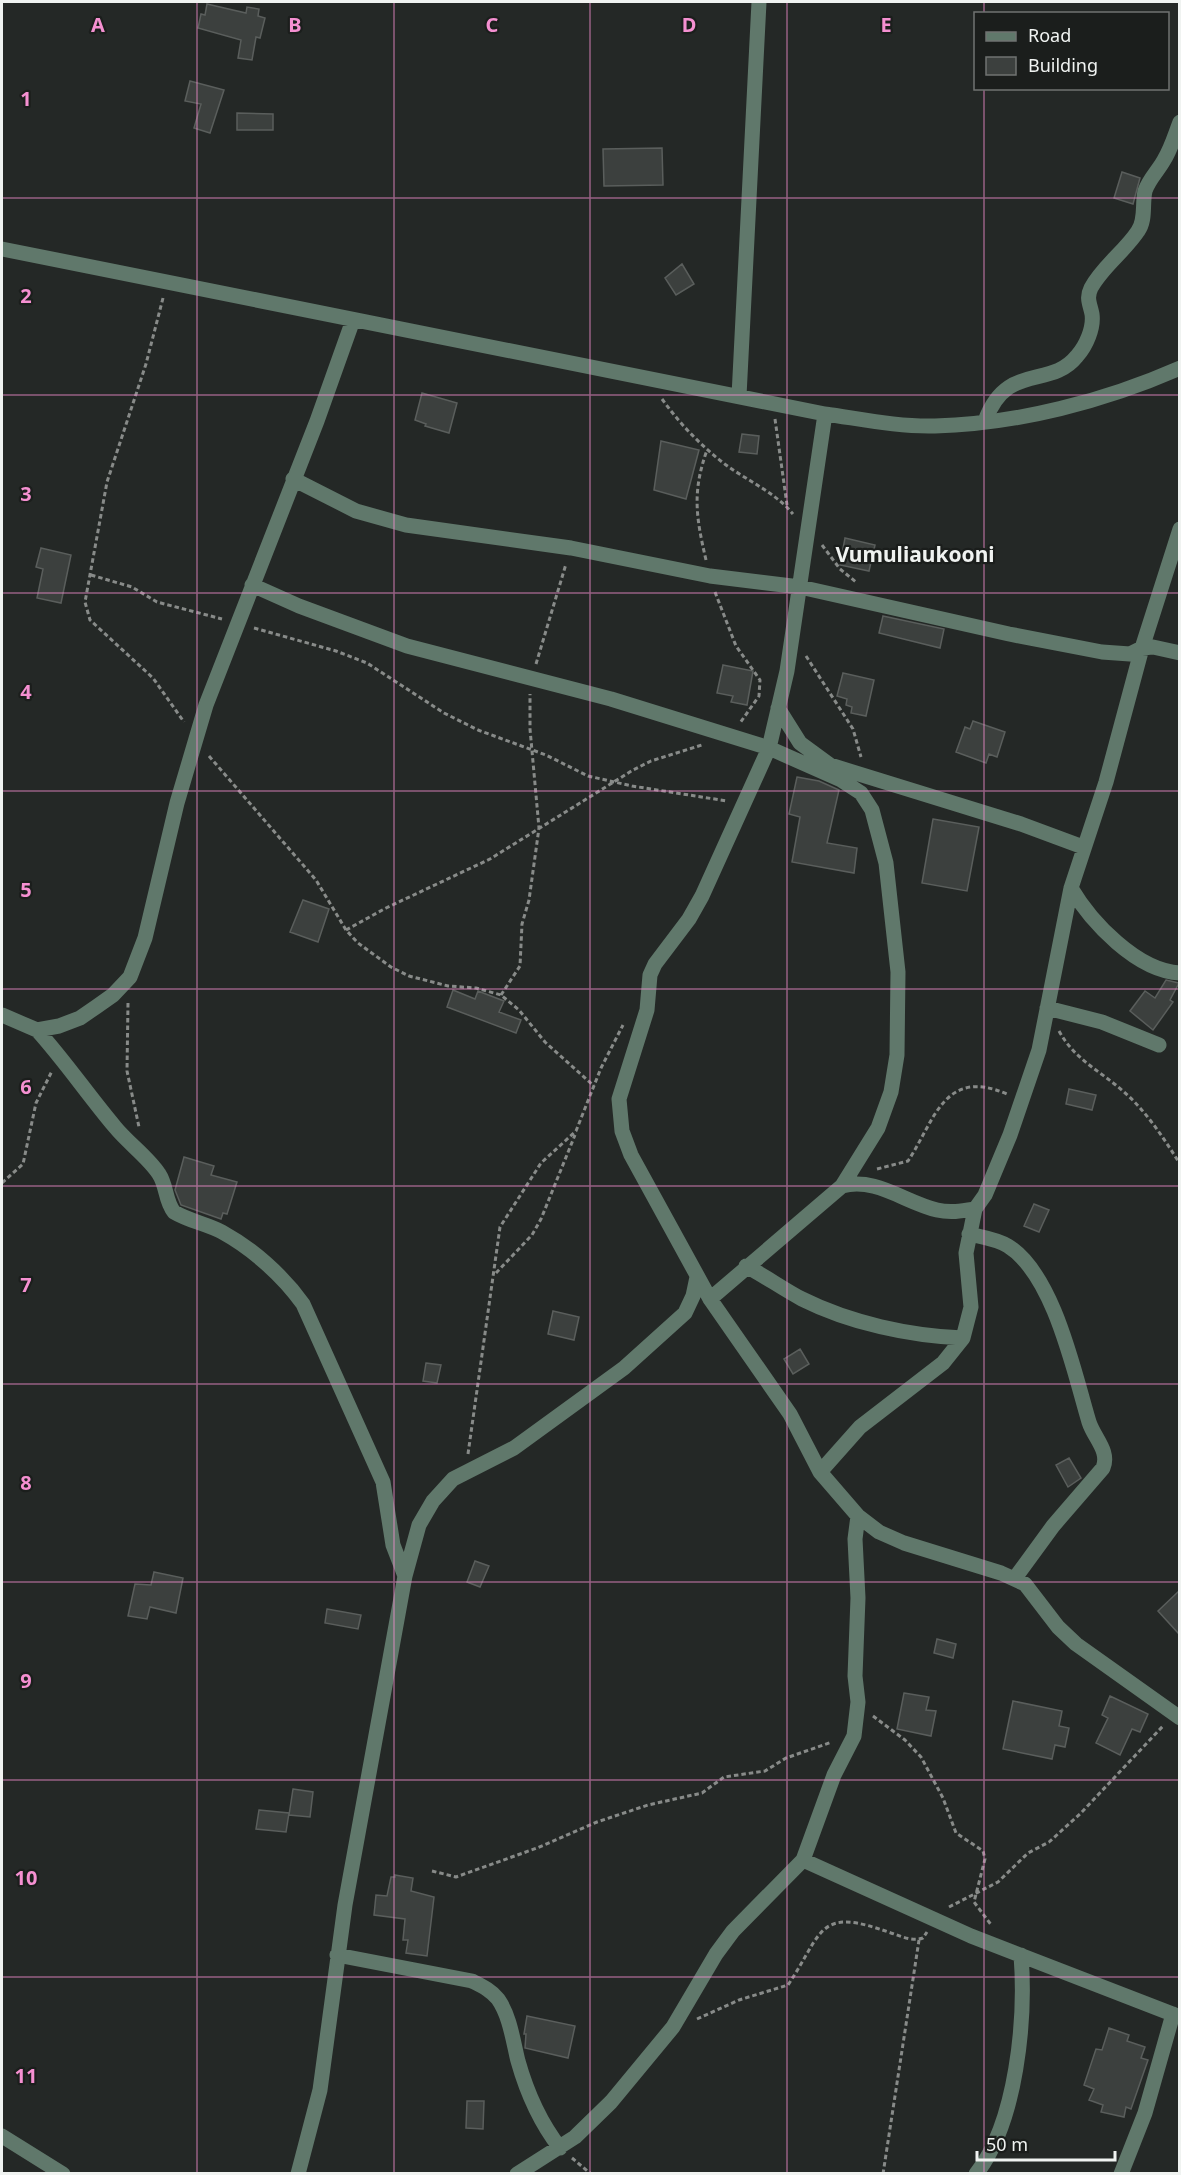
<svg xmlns="http://www.w3.org/2000/svg" width="1181" height="2175" font-family="'Noto Sans',sans-serif">
  <style>
    .building { fill: #3c403e; stroke: #5a5e5c; stroke-width: 1.5 }
    .lines { fill: none; stroke-linecap: round; stroke-linejoin: round }
    .path { stroke: #888b89; stroke-width: 3; stroke-dasharray: 4.5 3; stroke-linecap: butt }
    .minor { stroke: #60786b; stroke-width: 15 }
    .grid { fill: none; stroke: #f590d1; stroke-width: 1.5; stroke-opacity: 0.55 }
    .labels { text-anchor: middle; dominant-baseline: central; stroke-width: 4.5; stroke-linejoin: round; paint-order: stroke }
    .quarter-label { font-size: 21px; font-weight: bold; fill: #f0f3f1; stroke: #1b1e1c }
    .grid-label { font-size: 20px; text-anchor: middle; font-weight: bold; fill: #f590d1; stroke: #1b1e1c; stroke-width: 4.5; stroke-linejoin: round; paint-order: stroke }
  </style>
  <rect width="100%" height="100%" fill="#242826"/>
  <path class="building" d="M207,4l39,9 1,-6 12,2 -1,7 7,2 -5,20 -4,-1 -4,23 -14,-2 3,-18 -43,-12 3,-14 4,1z
    M190,81l34,9 -14,43 -16,-5 7,-24 -16,-3z
    M237,113l36,1v16h-36z
    M662,148l1,37 -59,1 -1,-37z
    M1122,172l18,6 -7,26 -19,-6z
    M682,264l12,20 -18,11 -11,-17z
    M422,393l35,10 -8,30 -24,-7 1,-2 -11,-4z
    M742,434l17,2 -2,18 -18,-2z
    M661,441l38,9 -13,49 -32,-9z
    M845,538l30,7 -6,26 -29,-6z
    M41,548l30,7 -10,48 -24,-5 6,-29 -7,-2z
    M883,616l61,13 -4,19 -61,-15z
    M723,665l30,6 -6,34 -16,-3 2,-6 -16,-3z
    M843,673l31,7 -8,36 -15,-3 1,-6 -6,-2 1,-6 -10,-3z
    M973,721l32,11 -8,25 -8,-3 -3,9 -30,-11 9,-25 5,2z
    M797,777l22,4 20,9 -12,53 30,5 -3,25 -62,-11 8,-45 -11,-3z
    M933,819l46,8 -12,64 -45,-8z
    M303,900l26,9 -11,33 -28,-10z
    M1166,980l13,3 -9,17 3,2 -20,28 -23,-19 15,-20 10,7z
    M453,990l22,9 3,-8 26,10 -5,11 22,8 -5,13 -69,-26z
    M1069,1089l27,6 -4,15 -26,-6z
    M184,1157l30,9 -3,9 26,7 -10,32 -4,-1 -2,6 -40,-14 -6,-15z
    M1034,1204l15,6 -10,22 -15,-6z
    M553,1311l26,6 -5,23 -26,-6z
    M800,1349l9,15 -16,10 -9,-15z
    M426,1363l15,2 -4,18 -14,-2z
    M1069,1458l12,20 -13,9 -12,-22z
    M475,1561l14,5 -9,21 -13,-5z
    M154,1572l29,6 -7,35 -26,-6 -3,12 -19,-3 7,-32 16,1z
    M1179,1591v43l-21,-23z
    M327,1609l34,6 -3,14 -33,-6z
    M937,1639l19,5 -3,14 -19,-5z
    M904,1693l25,4 -3,13 10,1 -5,25 -34,-7z
    M1110,1696l38,18 -8,18 -8,-3 -12,26 -24,-12 12,-25 -6,-3z
    M1013,1701l49,10 -3,15 10,2 -4,19 -10,-2 -3,14 -49,-10z
    M293,1789l20,3 -3,25 -21,-2z
    M259,1810l30,3 -3,19 -30,-3z
    M395,1875l18,3 -2,13 23,6 -7,59 -21,-3 2,-13h-5l2,-21 -31,-4 2,-20 11,1 4,-19h4z
    M527,2016l48,10 -7,32 -43,-10 1,-14h-2z
    M1109,2028l20,7 -2,6 18,6 -4,11 7,2 -17,49 -5,-2 -2,10 -23,-5 2,-7 -14,-5 5,-11 -10,-4 12,-36 6,1z
    M467,2101h17l-1,28 -17,-1z"/>
  <g class="lines">
    <path class="path" d="M163,298l-17,66 -39,118 -22,120 5,18 63,58 31,44
      M662,399c18,25 39,47 64,66 22,16 50,28 67,49
      M775,419l12,86
      M822,545l18,24 16,13
      M706,560c-10,-43 -14,-68 1,-110
      M91,575l41,12 25,15 65,17
      M715,592l21,54 24,34 -1,16 -19,27
      M254,628l82,23 31,12 77,50 34,17 68,25 42,21 44,10 95,15
      M806,656l47,73 8,28
      M536,664l30,-100
      M209,756l107,124 30,50 12,13 33,24 18,9 39,10 28,2 25,7 18,15 26,32 49,44
      M346,930l40,-22 104,-49 143,-89 18,-9 51,-16
      M501,995l19,-29 2,-42 7,-24 10,-72 -9,-99v-35
      M128,1003l-1,68 12,56
      M1059,1031c16,29 40,39 64,60 23,20 40,46 57,73
      M877,1169l31,-8c27,-41 36,-94 99,-67
      M2,1183l21,-19 13,-61 16,-32
      M496,1273l36,-38 9,-16 34,-84
      M468,1454l32,-227 41,-64 35,-32 25,-63 22,-43
      M873,1716l32,24 16,17 22,41 13,35 27,18 2,8 -11,43 18,24
      M432,1871l24,6 81,-29 60,-26 51,-17 54,-12 22,-16 41,-6 21,-13 46,-16
      M949,1907l49,-25 30,-29 21,-11 31,-28 83,-88
      M697,2019l42,-19 49,-15c36,-54 29,-79 103,-52 10,3 21,9 32,5l4,-6
      M572,2158l19,16
      M883,2174l36,-234"/>
    <path class="minor" d="M2,249l823,165c36,5 73,13 110,12 82,-2 170,-25 245,-58
      M739,396l20,-394
      M825,414l-38,257 -18,77 -67,148 -13,23 -34,45 -5,11 -3,35 -28,89 3,32 9,24 79,144 80,115 30,58 38,44 21,16 25,11 97,30 24,11 33,43 18,17 104,74
      M985,421c22,-60 65,-31 92,-65 9,-10 17,-28 15,-42 -2,-10 -6,-16 -1,-26 11,-21 34,-37 47,-57 8,-11 4,-27 7,-40 4,-12 13,-20 19,-31 7,-11 11,-25 16,-38
      M293,479l63,32 50,14 165,23 139,28 90,11 209,47 93,18 28,2 12,-6 11,-1 27,6
      M252,585l47,21 108,40 204,53 158,49 72,32 20,13 11,17 14,53 12,109 -1,83 -6,37 -13,36 -36,58 -132,113
      M778,708l22,35 30,22 191,59 62,23
      M1071,888c20,34 66,83 109,85
      M1047,1008l55,14 57,23
      M2,1015l35,15 22,-4 21,-8 16,-11 17,-12 17,-18 15,-39 32,-135 29,-98 111,-284 36,-101
      M37,1030c28,31 51,65 78,97 13,16 34,31 44,47 8,12 6,27 15,38 15,9 33,12 48,20 31,17 61,44 81,72l80,178 10,63 12,31
      M842,1186c34,-9 62,16 95,24 13,3 25,1 38,-1l10,-14 25,-60 29,-85 32,-162 35,-106 36,-134 38,-119
      M969,1234c12,3 28,5 39,12 46,29 66,126 81,176 5,16 21,29 14,46l-50,58 -38,52
      M746,1266c19,10 37,23 56,33 48,24 108,37 161,39
      M820,1472l40,-45 83,-64 20,-25 8,-31 -5,-54 9,-44
      M803,1860l168,76 209,81
      M337,1955l135,26c10,5 19,9 26,18 12,17 15,42 20,62 9,32 21,60 42,87
      M2,2136l61,38
      M298,2174l22,-84 25,-185 60,-329 14,-51 14,-24 20,-22 61,-31 110,-80 61,-55 8,-17 4,-19
      M517,2174l58,-37 36,-35 62,-75 43,-73 17,-23 70,-71 31,-85 20,-39 4,-34 -3,-26 3,-78 -3,-59 3,-23
      M976,2174c41,-52 50,-155 45,-219
      M1121,2174l24,-61 28,-99"/>
  </g>
  <path class="grid" d="M197,2v2172M394,2v2172M590,2v2172M787,2v2172M984,2v12M984,88v2086M2,198h1178M2,395h1178M2,593h1178M2,791h1178M2,989h1178M2,1186h1178M2,1384h1178M2,1582h1178M2,1780h1178M2,1977h1178"/>
  <g class="labels">
    <g class="quarter-label">
      <text x="915" y="554">Vumuliaukooni</text>
    </g>
  </g>
  <g class="grid-label">
    <text x="98" y="32">A</text>
    <text x="295" y="32">B</text>
    <text x="492" y="32">C</text>
    <text x="689" y="32">D</text>
    <text x="886" y="32">E</text>
    <text x="26" y="106">1</text>
    <text x="26" y="303">2</text>
    <text x="26" y="501">3</text>
    <text x="26" y="699">4</text>
    <text x="26" y="897">5</text>
    <text x="26" y="1094">6</text>
    <text x="26" y="1292">7</text>
    <text x="26" y="1490">8</text>
    <text x="26" y="1688">9</text>
    <text x="26" y="1885">10</text>
    <text x="26" y="2083">11</text>
  </g>
  <rect width="1181" height="2175" fill="none" stroke="#f0f3f1" stroke-width="6"/>
  <rect x="974" y="12" width="195" height="78" fill="#1b1e1c" stroke="#707371" stroke-width="1.5"/>
  <rect x="986" y="32" width="30" height="9" fill="#60786b" stroke="#707371" stroke-width="1.5"/>
  <text x="1028" y="42" font-size="18" fill="#f0f3f1">Road</text>
  <rect x="986" y="57" width="30" height="18" fill="#3c403e" stroke="#707371" stroke-width="1.5"/>
  <text x="1028" y="72" font-size="18" fill="#f0f3f1">Building</text>
  <path d="M977 2151v9h138v-9" fill="none" stroke="#f0f3f1" stroke-width="3"/>
  <text x="986" y="2151" font-size="18" fill="#f0f3f1" stroke="#1b1e1c" stroke-width="4.5" paint-order="stroke">50 m</text>
</svg>
